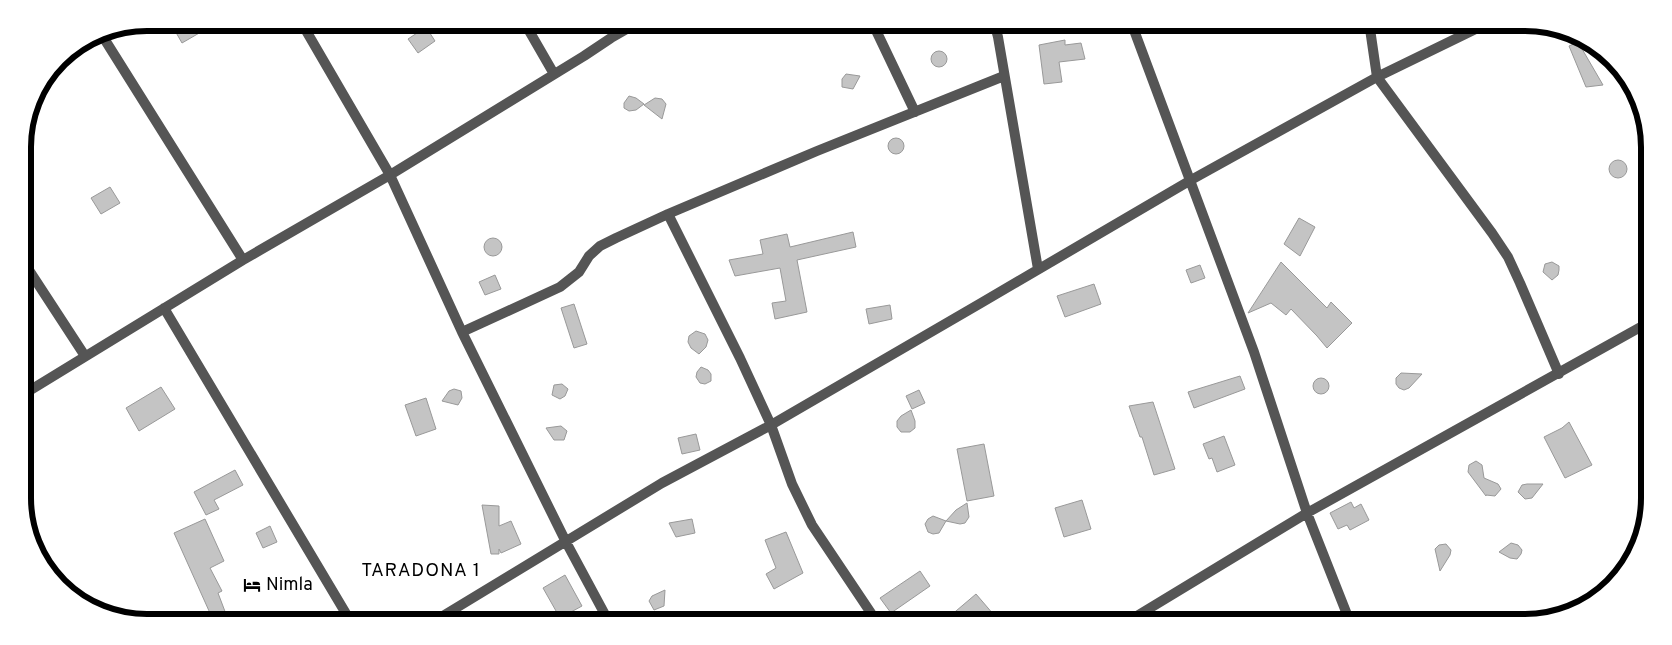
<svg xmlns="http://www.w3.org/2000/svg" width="1672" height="645" font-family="Overpass,sans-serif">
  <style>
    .building { fill: #c4c4c4; stroke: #999 }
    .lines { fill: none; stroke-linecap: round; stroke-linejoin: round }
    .minor { stroke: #555; stroke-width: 10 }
    .labels { text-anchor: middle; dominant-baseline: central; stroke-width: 5; stroke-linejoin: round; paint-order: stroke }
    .poi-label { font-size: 18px; fill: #000; stroke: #fff; text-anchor: start }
    .neighbourhood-label { font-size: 19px; letter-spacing: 1px; fill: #000; stroke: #fff }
    .rim { fill: none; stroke: #000; stroke-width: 6 }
  </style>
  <rect width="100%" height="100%" fill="#fff"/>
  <path class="building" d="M170,22h25l6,10 -19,11z
    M426,27l9,14 -17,12 -10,-14z
    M1065,40v5l16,-2 4,16 -26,3 3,20 -18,2 -5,-39z
    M1578,42l25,43 -17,2 -17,-41z
    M931 59a8 8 0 1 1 16 0a8 8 0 1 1-16 0Z
    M846,74l14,2 -7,13 -11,-2v-8z
    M629,96l7,2 8,6 -8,6 -7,1 -5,-3v-5z
    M655,98l7,1 4,5 -4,15 -18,-14z
    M888 146a8 8 0 1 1 16 0a8 8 0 1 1-16 0Z
    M1609 169a9 9 0 1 1 18 0a9 9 0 1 1-18 0Z
    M110,187l10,16 -19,11 -10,-16z
    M1299,218l16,9 -15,29 -16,-12z
    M853,232l3,15 -59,13 10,52 -32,7 -3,-16 14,-2 -6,-33 -45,8 -6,-16 34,-6 -3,-14 27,-6 3,13z
    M484 247a9 9 0 1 1 18 0a9 9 0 1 1-18 0Z
    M1281,262l46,46 4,-6 21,21 -25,25 -10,-12 -26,-27 -5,6 -15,-12 -23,10z
    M1552,262l7,4v4l-1,5 -6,5 -9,-8 2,-8z
    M1200,265l5,13 -14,5 -5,-13z
    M495,275l6,14 -16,6 -6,-13z
    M1094,284l7,20 -36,13 -8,-21z
    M574,304l13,40 -13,4 -13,-40z
    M890,305l2,14 -23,5 -3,-15z
    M696,331l9,3 3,6 -2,7 -7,7 -8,-6 -3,-6 1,-6z
    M701,367l7,3 3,4v7l-6,3 -5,-1 -4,-6 1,-5z
    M1401,373l21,1 -13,14 -5,2 -5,-2 -3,-4v-6z
    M1240,376l5,13 -51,19 -6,-16z
    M1313 386a8 8 0 1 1 16 0a8 8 0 1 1-16 0Z
    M562,384l6,5 -3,7 -5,3 -8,-4 2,-10z
    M161,387l14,22 -36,22 -13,-23z
    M454,389l7,2 1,7 -4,7 -16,-4 7,-10z
    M919,390l6,13 -13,6 -6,-13z
    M426,398l10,31 -20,7 -11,-31z
    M1153,402l22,67 -21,6 -12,-38h-2l-11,-31z
    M911,410l4,11v7l-5,4h-9l-4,-5v-6l4,-5z
    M1569,422l23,43 -27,13 -21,-41 18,-9z
    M561,426l6,5 -3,9h-10l-8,-12z
    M696,434l4,16 -18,4 -4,-16z
    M1224,436l11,29 -18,7 -5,-14 -3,1 -6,-15z
    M984,444l10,52 -27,5 -10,-52z
    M1476,461l6,4 2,13 14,6 3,5 -6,7 -9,-1v1l-18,-24 1,-7z
    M235,470l8,15 -29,15 5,9 -13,6 -12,-23z
    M1527,484h16l-11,14 -7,1 -7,-7 4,-7z
    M1082,500l9,29 -27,8 -9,-29z
    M1351,502l3,6 7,-4 8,16 -19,10 -3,-5 -9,4 -8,-16z
    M967,503l2,14 -4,6 -5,1 -14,-3 -7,12 -6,1 -5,-2 -3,-8 3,-5 5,-3 13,5 10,-11z
    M482,505l17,1v20l12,-5 10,23 -20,9 -2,-4v5h-8z
    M205,519l19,42 -14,7 12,23 -4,2 11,29h-15l-40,-89z
    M692,519l3,14 -19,4 -7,-14z
    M270,526l7,16 -14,6 -7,-15z
    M786,532l17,41 -29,16 -8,-15 10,-6 -11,-28z
    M1511,543l7,2 4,5 -1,4 -4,5 -7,-1 -11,-6z
    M1446,544l5,6 -1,5 -10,16 -5,-22 4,-4z
    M920,571l10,15 -39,27 -11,-15z
    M565,575l17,31 -22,12 -17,-30z
    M665,590l-1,16 -10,4 -5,-9 3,-5z
    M976,594l18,21 -8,7h-43z"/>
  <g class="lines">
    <path class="minor" d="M301,22l89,153 72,157 104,210 43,80
      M524,22l30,52
      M872,22l43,90
      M994,22l4,15 40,232
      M1131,22l123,330 53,161 43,109
      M1369,22l8,55 115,156 16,24 12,26 39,91
      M100,32l143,228
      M668,214l72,144 31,67 21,59 20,41 65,97
      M23,261l62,95
      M164,308l187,314
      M462,332l98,-45 19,-15 10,-16 11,-10 16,-8 52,-24 149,-63 187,-75
      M24,394l219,-134 147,-85 194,-119 27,-18 28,-16
      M433,622l229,-139 109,-58 210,-122 210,-123 186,-103 113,-55
      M1127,622l180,-109 339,-189"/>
  </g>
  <defs>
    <g id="hotel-bare" transform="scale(1.35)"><path d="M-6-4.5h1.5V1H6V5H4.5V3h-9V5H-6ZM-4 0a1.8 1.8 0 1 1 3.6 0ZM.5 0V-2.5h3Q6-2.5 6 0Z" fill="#000" stroke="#fff" stroke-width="2.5" paint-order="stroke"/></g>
  </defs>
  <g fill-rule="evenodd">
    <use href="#hotel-bare" x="252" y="585"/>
  </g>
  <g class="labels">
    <g class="poi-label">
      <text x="266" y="585">Nimla</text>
    </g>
    <g class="neighbourhood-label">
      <text x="421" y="571">TARADONA 1</text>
    </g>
  </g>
  <path d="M0 0H1672V645H0ZM147 31H1525A116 116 0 0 1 1641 147V498A116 116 0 0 1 1525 614H147A116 116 0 0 1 31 498V147A116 116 0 0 1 147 31Z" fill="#fff" fill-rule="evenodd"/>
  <path class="rim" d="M147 31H1525A116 116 0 0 1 1641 147V498A116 116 0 0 1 1525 614H147A116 116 0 0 1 31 498V147A116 116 0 0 1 147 31Z"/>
</svg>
